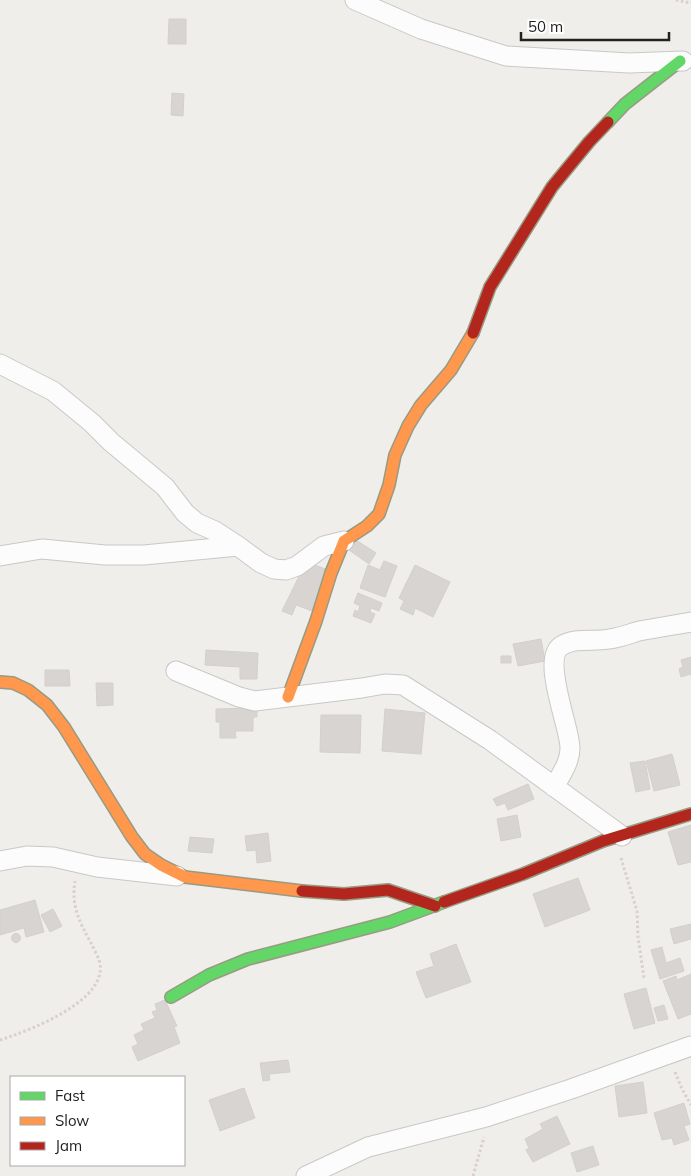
<svg xmlns="http://www.w3.org/2000/svg" width="691" height="1176" font-family="Mulish,sans-serif">
  <style>
    .building { fill: #d7d4d2; stroke: #d3d0cc }
    .lines { fill: none; stroke-linecap: round; stroke-linejoin: round }
    .street-casing { stroke: #c9c8c7; stroke-width: 21 }
    .fast-casing { stroke: #999a82; stroke-width: 14 }
    .slow-casing { stroke: #999a82; stroke-width: 14 }
    .jam-casing { stroke: #999a82; stroke-width: 14 }
    .path { stroke: #dccecd; stroke-width: 3; stroke-dasharray: 2.5 2.5; stroke-linecap: butt }
    .street { stroke: #fdfcfc; stroke-width: 19 }
    .fast { stroke: #63d668; stroke-width: 11 }
    .slow { stroke: #ff974d; stroke-width: 11 }
    .jam { stroke: #b3261e; stroke-width: 11 }
  </style>
  <rect width="100%" height="100%" fill="#f0eeeb"/>
  <path class="building" d="M169,19h17v25h-18z
    M172,93l12,1 -1,22 -12,-1z
    M356,540l20,13 -7,11 -20,-14z
    M384,561l13,5 -12,31 -25,-9 8,-23 12,5z
    M306,562l22,8 -16,41 -16,-6 -4,10 -10,-4z
    M415,565l35,17 -17,35 -18,-9 -2,7 -13,-6 4,-8 -5,-3z
    M358,593l24,10 -3,8 -8,-3 -1,4 5,2 -4,9 -18,-7 2,-6 3,2 2,-6 -6,-3z
    M541,639l4,22 -27,5 -5,-22z
    M206,650l52,3 -1,26h-17v-12l-35,-2z
    M501,656h10v7h-10z
    M691,657v17l-10,3 -2,-8 4,-2 -2,-7z
    M45,670h24l1,16h-25z
    M96,683h17v22l-16,1z
    M257,708v9h-4v14h-18l1,7h-16v-16h-4v-13z
    M385,709l40,4 -4,41 -39,-3z
    M321,715h40l-1,38 -40,-1z
    M672,754l8,31 -26,6 -8,-30z
    M645,761l5,28 -14,3 -6,-29z
    M528,784l6,15 -26,11 -3,-7 -8,3 -4,-7z
    M517,815l4,22 -20,4 -4,-22z
    M691,825v37l-13,3 -10,-33z
    M268,833l3,28 -14,2 -1,-13 -9,1 -2,-15z
    M190,837l24,2 -2,14 -24,-2z
    M578,878l12,32 -45,17 -12,-33z
    M35,900l9,32 -18,5 -2,-9 -24,7v-25z
    M53,909l9,17 -12,6 -9,-17z
    M691,924v15l-17,5 -4,-15z
    M11.5 938a4.5 4.5 0 1 1 9 0a4.5 4.5 0 1 1-9 0Z
    M456,944l15,38 -45,16 -10,-26 18,-6 -4,-12z
    M662,947l4,16 14,-5 4,13 -24,8 -9,-29z
    M691,974v40l-13,5 -15,-38 13,-5 1,4z
    M646,988l9,35 -21,6 -10,-35z
    M165,1000l12,26 -3,1 6,16 -42,18 -6,-14 6,-3 -4,-9 10,-5 -3,-6 14,-6 -3,-6 5,-2 -2,-6z
    M664,1005l4,14 -10,2 -4,-13z
    M288,1060l2,12 -21,2 1,6 -7,1 -3,-18z
    M643,1082l4,31 -28,4 -4,-31z
    M244,1088l11,30 -35,13 -11,-31z
    M684,1103l6,21 -6,2 5,14 -15,5 -2,-7 -10,2 -8,-27z
    M557,1116l13,28 -37,18 -7,-12 3,-2 -4,-9 18,-10 -3,-5z
    M593,1146l6,19 -22,7 -6,-19z"/>
  <g class="lines">
    <g class="street-casing">
      <path id="street" d="M355,0l66,29 85,27 123,7 54,-2
        M0,364l53,27 39,32 19,19 54,45 20,26 12,10 18,8 23,15 23,17 13,6 12,1 11,-4 27,-20 20,-5
        M0,556l42,-7 63,6h39l94,-9
        M176,671l63,26 16,4 107,-13 23,-4 18,1 87,55 132,96
        M554,787c7,-12 16,-25 16,-39 0,-21 -29,-88 -9,-102 14,-9 33,-4 48,-7 10,-1 20,-5 30,-8 17,-3 35,-6 52,-9
        M0,861l27,-5 26,1 44,10 80,9
        M306,1176l62,-29 118,-30 85,-28 120,-43"/>
    </g>
    <g class="fast-casing">
      <path id="fast" d="M608,122l17,-18 55,-43
        M171,997l38,-22 39,-16 142,-37 54,-20"/>
    </g>
    <g class="slow-casing">
      <path id="slow" d="M0,682l13,1 15,7 19,15 17,22 68,110 13,17 16,11 24,12 117,14
        M288,697l28,-76 15,-48 13,-32 23,-15 12,-12 10,-29 6,-30 13,-29 13,-21 30,-35 22,-37"/>
    </g>
    <g class="jam-casing">
      <path id="jam" d="M473,333l17,-46 62,-100 37,-45 19,-20
        M302,891l42,3 44,-4 47,16
        M444,902l79,-28 80,-33 88,-27"/>
    </g>
    <path class="path" d="M676,0l15,3
      M621,858l16,53 1,26 6,41
      M0,1040c28,-9 112,-40 99,-80 -2,-6 -6,-12 -8,-17 -12,-22 -20,-37 -16,-62
      M675,1072l7,17 9,16
      M473,1176l11,-39"/>
    <use href="#street" class="street"/>
    <use href="#fast" class="fast"/>
    <use href="#slow" class="slow"/>
    <use href="#jam" class="jam"/>
  </g>
  <rect x="10" y="1076" width="175" height="90" fill="#ffffff" stroke="#a7a7a7"/>
  <rect x="20" y="1092" width="25" height="8" fill="#63d668" stroke="#a7a7a7"/>
  <text x="55" y="1101" font-size="15" fill="#222222">Fast</text>
  <rect x="20" y="1117" width="25" height="8" fill="#ff974d" stroke="#a7a7a7"/>
  <text x="55" y="1126" font-size="15" fill="#222222">Slow</text>
  <rect x="20" y="1142" width="25" height="8" fill="#b3261e" stroke="#a7a7a7"/>
  <text x="55" y="1151" font-size="15" fill="#222222">Jam</text>
  <path d="M521 32v8h148v-8" fill="none" stroke="#222222" stroke-width="2.5"/>
  <text x="528" y="32" font-size="15" fill="#222222" stroke="#ffffff" stroke-width="4" paint-order="stroke">50 m</text>
</svg>
